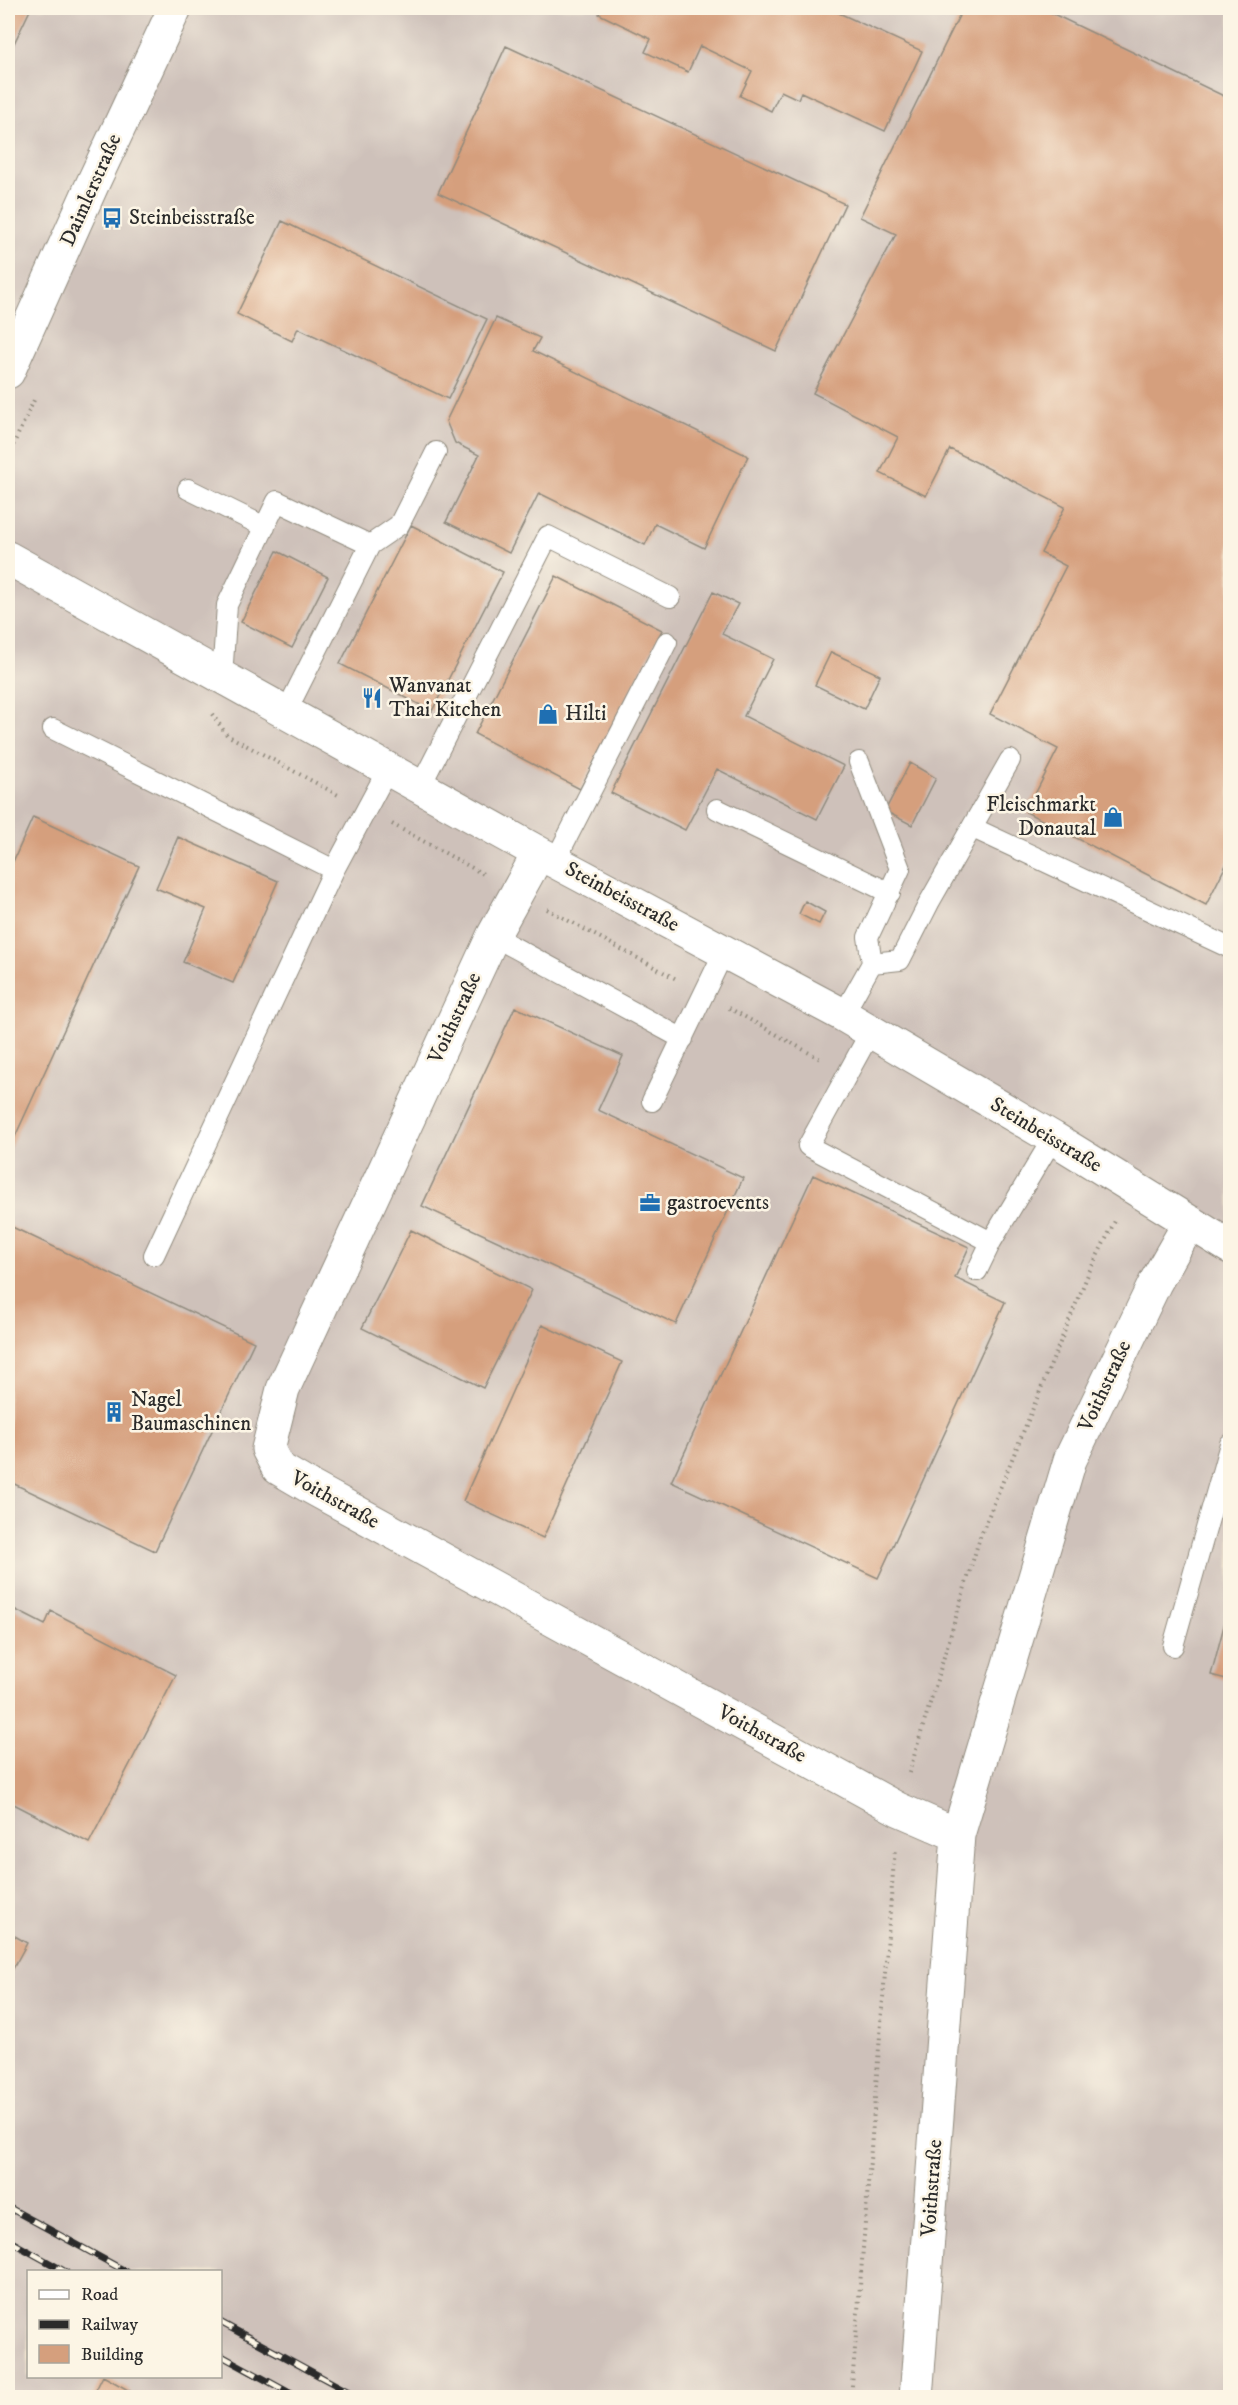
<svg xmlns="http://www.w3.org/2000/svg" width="1238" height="2405" font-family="'IM FELL DW Pica',serif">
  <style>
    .industrial { fill: #cec1ba; fill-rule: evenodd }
    .building { fill: #d59f7d }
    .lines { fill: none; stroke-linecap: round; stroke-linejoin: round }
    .service-casing { stroke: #908a7d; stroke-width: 22 }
    .minor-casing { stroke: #908a7d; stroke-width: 35 }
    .path { stroke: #908a7d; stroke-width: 4; stroke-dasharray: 1.5 4.5; stroke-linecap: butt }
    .service { stroke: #fff; stroke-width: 20 }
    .minor { stroke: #fff; stroke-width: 33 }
    .rail-casing { stroke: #2b2b2b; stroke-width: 7 }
    .rail { stroke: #fcf5e5; stroke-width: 4.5; stroke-dasharray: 14; stroke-linecap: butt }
    .labels { text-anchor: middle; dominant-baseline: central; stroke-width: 5; stroke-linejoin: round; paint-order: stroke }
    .street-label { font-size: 21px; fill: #2b2b2b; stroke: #fcf5e5 }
    .poi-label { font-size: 21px; fill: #2b2b2b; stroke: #fcf5e5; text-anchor: start }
  </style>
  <rect width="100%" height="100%" fill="#fcf5e5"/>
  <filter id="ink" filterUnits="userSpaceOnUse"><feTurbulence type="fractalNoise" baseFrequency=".0167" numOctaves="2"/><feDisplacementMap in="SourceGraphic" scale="12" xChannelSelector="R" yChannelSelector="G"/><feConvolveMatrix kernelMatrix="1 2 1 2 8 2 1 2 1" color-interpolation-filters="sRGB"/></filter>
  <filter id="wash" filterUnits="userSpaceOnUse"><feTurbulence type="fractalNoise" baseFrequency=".008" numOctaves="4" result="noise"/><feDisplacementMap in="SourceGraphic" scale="24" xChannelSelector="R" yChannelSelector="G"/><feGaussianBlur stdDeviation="1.35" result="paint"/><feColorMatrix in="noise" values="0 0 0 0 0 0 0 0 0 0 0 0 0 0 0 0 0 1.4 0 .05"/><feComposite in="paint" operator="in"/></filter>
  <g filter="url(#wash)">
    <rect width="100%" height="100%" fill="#f4e8cf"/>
    <path class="industrial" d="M8,8h1222v2389l-1222,1zM28,2272h192v104h-192z"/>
    <g id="blocks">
      <path class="building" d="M8,8h23l-23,48z
        M602,8h226l94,43 -37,80 -84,-39 -3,7 -17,-8 -10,20 -31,-15 12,-25 -52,-25 -12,26 -43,-20 6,-13 -52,-25z
        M963,8h78l189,91v758l-24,48 -180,-93 32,-63 -68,-35 76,-148 -25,-13 24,-46 -115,-58 -24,47 -46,-23 18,-36 -85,-44 83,-159 -36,-17z
        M506,46l339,158 -69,147 -338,-158z
        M282,221l205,98 -39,80 -150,-71 -6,13 -55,-27z
        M496,318l44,20 -7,13 215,105 -44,92 -49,-24 -10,21 -106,-52 -30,60 -63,-31 33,-67 -24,-12 -9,-22z
        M411,525l92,47 -71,139 -92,-47z
        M277,551l51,26 -36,71 -51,-26z
        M556,576l106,54 -82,159 -105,-55z
        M713,592l25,12 -16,30 51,25 -29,57 100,50 -27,53 -100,-50 -32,61 -74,-37z
        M831,652l49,23 -16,34 -49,-24z
        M910,763l26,15 -24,47 -27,-14z
        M33,817l106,49 -131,286v-279z
        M178,837l100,44 -45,102 -50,-21 23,-53 -50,-21z
        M805,901l20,11 -6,12 -20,-10z
        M515,1007l108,49 -25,54 145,68 -67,146 -254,-118z
        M813,1175l156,72 -14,31 50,24 -127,276 -207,-96z
        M8,1225l246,117 -99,209 -147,-70z
        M411,1230l121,60 -49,98 -121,-60z
        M542,1325l80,37 -79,176 -80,-37z
        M1230,1603v77l-19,-5z
        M8,1606l37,19 6,-14 125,64 -87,168 -81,-42z
        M8,1932l19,11 -19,35z
        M103,2376l27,15 -4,7h-34z"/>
    </g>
  </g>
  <g filter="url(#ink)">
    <use href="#blocks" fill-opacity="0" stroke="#908a7d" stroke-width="1.5"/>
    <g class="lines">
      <g class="service-casing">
        <path id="service" d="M188,489l77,38
          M222,677l5,-72 50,-104 93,44
          M286,712l84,-167 29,-20 37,-73
          M53,729l281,141
          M859,762l41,107 -32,68 4,26
          M420,787l128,-251 122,61
          M717,809l173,84
          M973,828l257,120
          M555,861l112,-219
          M493,936l190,103
          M843,1015l29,-52 28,-3 30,-59 80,-141
          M871,1031l-63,115 183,96
          M652,1101l72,-149
          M154,1255l180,-385 54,-101
          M977,1271l14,-29 62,-104
          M1173,1646l57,-202"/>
      </g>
      <g class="minor-casing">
        <path id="minor" d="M8,372l84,-187 83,-177
          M8,558l531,295 304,162 210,123 177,109
          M539,853l-46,83 -210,453 -15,60 10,19 29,17 591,324 60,26
          M916,2398l42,-563 112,-375 85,-177 35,-61"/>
      </g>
      <path class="path" d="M8,456l27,-58
        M212,714l15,21 113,61
        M392,824l93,51
        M547,909l131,71
        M729,1008l93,52
        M909,1773l71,-236 109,-265 27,-53
        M851,2398l44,-550"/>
      <use href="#service" class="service"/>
      <use href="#minor" class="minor"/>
      <g class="rail-casing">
        <path id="rail" d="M8,2207l119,65
          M8,2240l58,32
          M220,2322l140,76
          M220,2355l79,43"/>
      </g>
      <use href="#rail" class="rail"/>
    </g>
  </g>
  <defs>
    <g id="bus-bare" transform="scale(1.62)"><path d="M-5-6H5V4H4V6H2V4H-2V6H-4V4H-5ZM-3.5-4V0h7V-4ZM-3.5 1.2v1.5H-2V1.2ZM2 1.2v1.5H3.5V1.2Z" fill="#1f6fb2" stroke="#fcf5e5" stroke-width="2.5" paint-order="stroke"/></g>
    <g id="restaurant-bare" transform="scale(1.62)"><path d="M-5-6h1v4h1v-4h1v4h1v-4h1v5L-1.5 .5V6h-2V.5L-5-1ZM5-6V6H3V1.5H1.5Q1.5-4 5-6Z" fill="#1f6fb2" stroke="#fcf5e5" stroke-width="2.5" paint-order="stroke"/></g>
    <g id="shop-bare" transform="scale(1.62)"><path d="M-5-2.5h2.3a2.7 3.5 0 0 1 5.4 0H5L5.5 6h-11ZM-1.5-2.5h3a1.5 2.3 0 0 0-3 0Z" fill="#1f6fb2" stroke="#fcf5e5" stroke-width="2.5" paint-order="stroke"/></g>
    <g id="office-bare" transform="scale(1.62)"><path d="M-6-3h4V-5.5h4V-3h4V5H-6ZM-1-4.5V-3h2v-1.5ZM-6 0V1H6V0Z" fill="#1f6fb2" stroke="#fcf5e5" stroke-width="2.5" paint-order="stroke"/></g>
    <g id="building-bare" transform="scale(1.62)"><path d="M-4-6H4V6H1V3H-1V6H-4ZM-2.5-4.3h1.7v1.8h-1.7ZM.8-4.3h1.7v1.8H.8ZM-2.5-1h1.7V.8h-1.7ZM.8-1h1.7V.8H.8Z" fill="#1f6fb2" stroke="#fcf5e5" stroke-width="2.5" paint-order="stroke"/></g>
  </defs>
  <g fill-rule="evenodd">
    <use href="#bus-bare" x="112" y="218"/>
    <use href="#restaurant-bare" x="372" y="698"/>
    <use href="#shop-bare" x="548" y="714"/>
    <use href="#shop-bare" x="1113" y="817"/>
    <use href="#office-bare" x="650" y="1203"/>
    <use href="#building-bare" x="114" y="1412"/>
  </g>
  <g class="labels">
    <g class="street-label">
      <text transform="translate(91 190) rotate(-66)">Daimlerstraße</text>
      <text transform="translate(622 897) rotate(28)">Steinbeisstraße</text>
      <text transform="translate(455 1018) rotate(-65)">Voithstraße</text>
      <text transform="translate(1046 1135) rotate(31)">Steinbeisstraße</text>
      <text transform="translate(1105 1386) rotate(-65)">Voithstraße</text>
      <text transform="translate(335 1500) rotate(29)">Voithstraße</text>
      <text transform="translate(762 1734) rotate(29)">Voithstraße</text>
      <text transform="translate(932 2188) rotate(-86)">Voithstraße</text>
    </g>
    <g class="poi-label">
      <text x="129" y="218">Steinbeisstraße</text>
      <text x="389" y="686">Wanvanat<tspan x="389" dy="24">Thai Kitchen</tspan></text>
      <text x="565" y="714">Hilti</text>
      <text x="1096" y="805" text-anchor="end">Fleischmarkt<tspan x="1096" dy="24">Donautal</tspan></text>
      <text x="667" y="1203">gastroevents</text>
      <text x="131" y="1400">Nagel<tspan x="131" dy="24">Baumaschinen</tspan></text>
    </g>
  </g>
  <rect width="1238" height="2405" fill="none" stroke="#fcf5e5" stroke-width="30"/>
  <rect x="27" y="2270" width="195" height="108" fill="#fcf5e5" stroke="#a8a49b" stroke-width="1.5"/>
  <rect x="39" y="2290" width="30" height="9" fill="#ffffff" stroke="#a8a49b" stroke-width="1.5"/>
  <text x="81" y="2300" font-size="18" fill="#2b2b2b">Road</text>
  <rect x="39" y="2320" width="30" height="9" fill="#2b2b2b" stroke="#a8a49b" stroke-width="1.5"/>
  <text x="81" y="2330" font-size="18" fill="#2b2b2b">Railway</text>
  <rect x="39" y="2345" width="30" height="18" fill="#d59f7d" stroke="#a8a49b" stroke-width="1.5"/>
  <text x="81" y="2360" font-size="18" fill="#2b2b2b">Building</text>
</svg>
